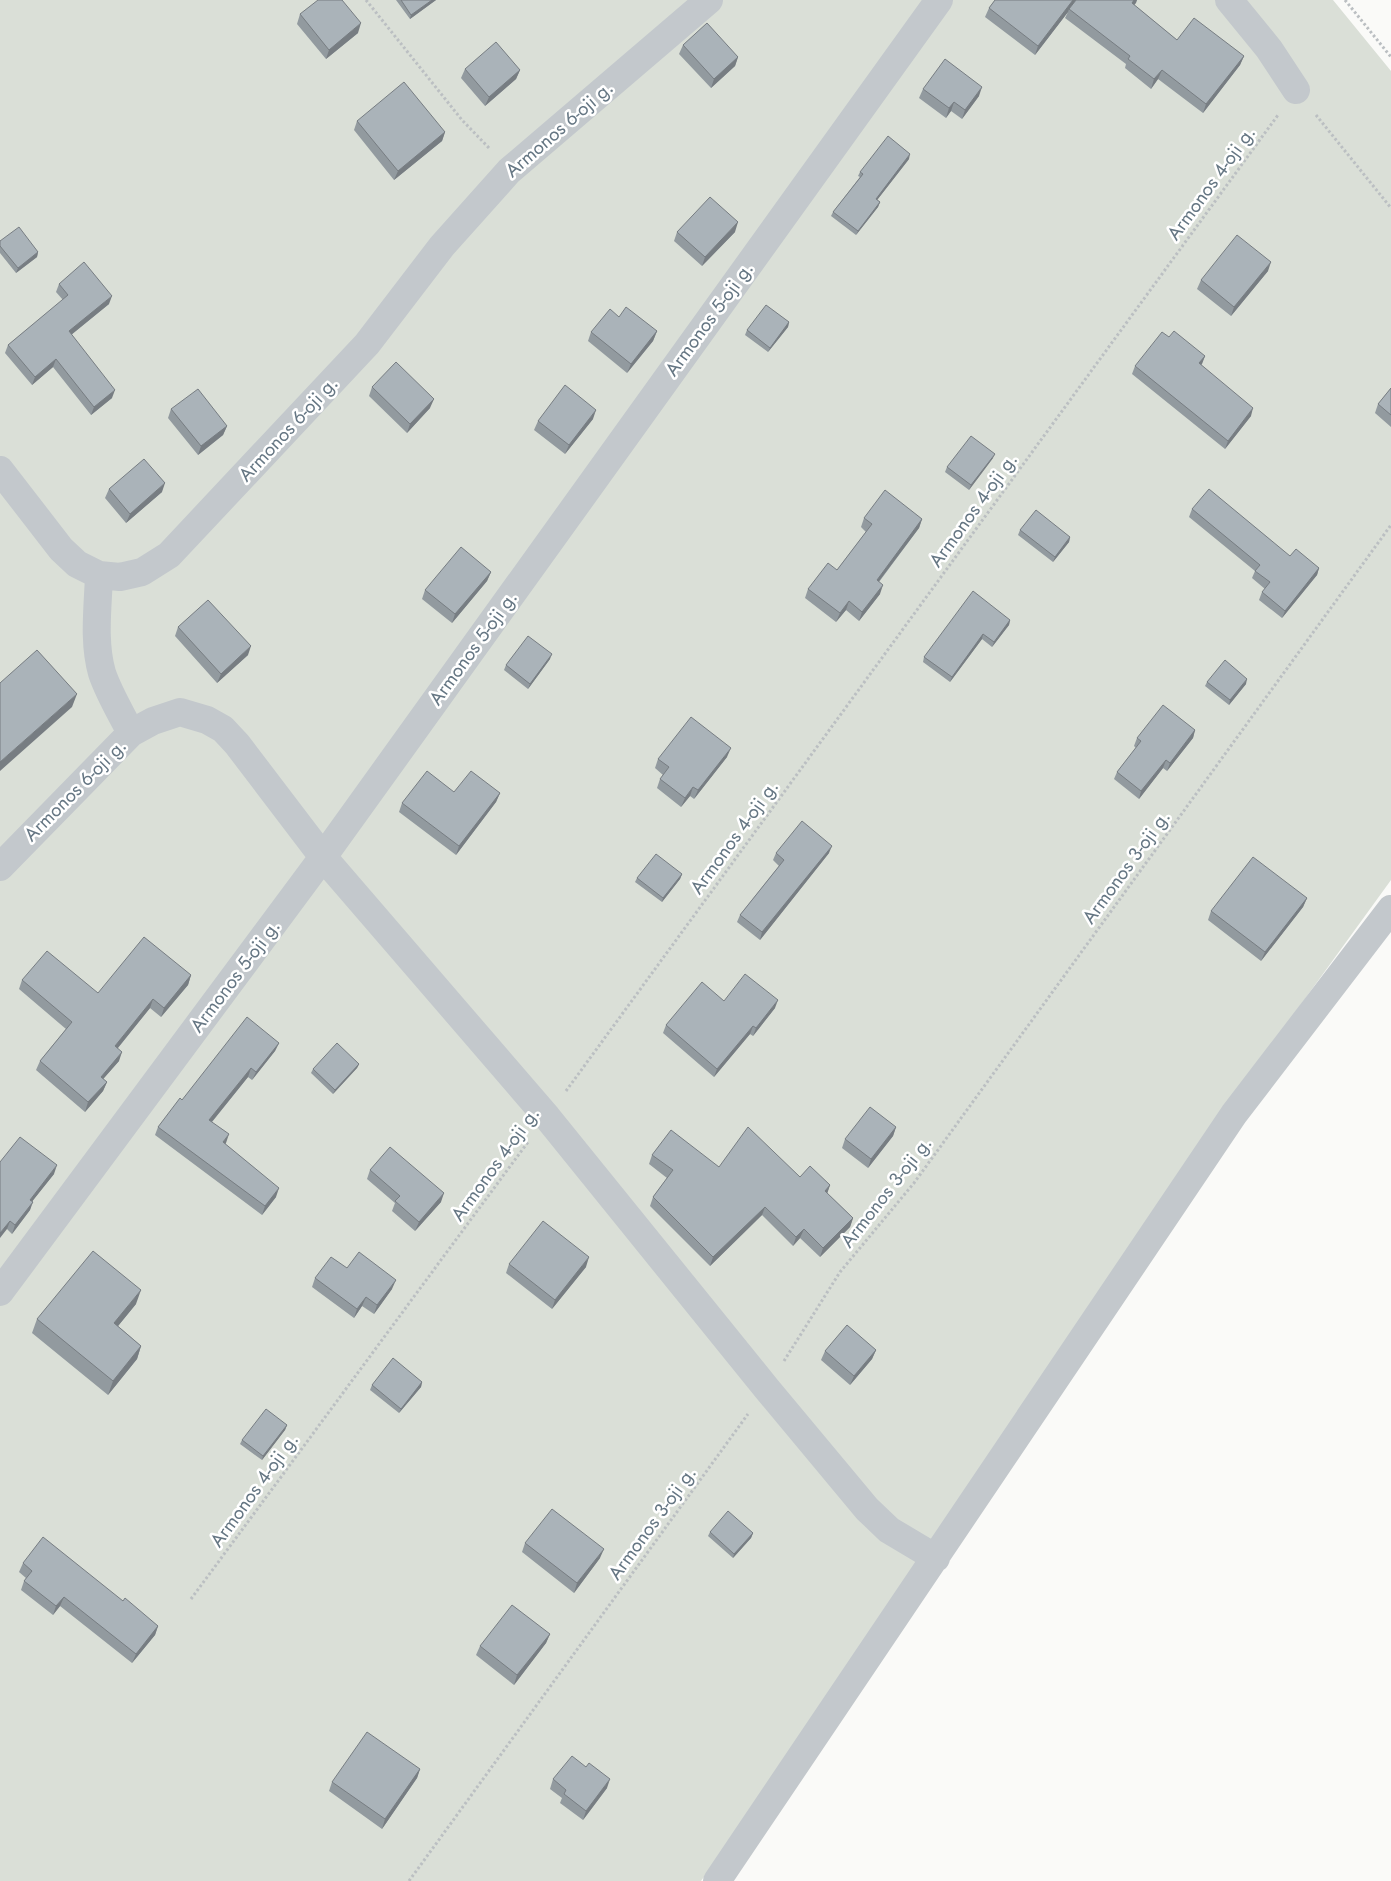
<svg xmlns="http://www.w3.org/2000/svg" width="1391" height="1881" font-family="Jost,sans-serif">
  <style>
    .green { fill: #dadfd7 }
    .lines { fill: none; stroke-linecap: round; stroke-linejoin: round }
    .path { stroke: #bbbfc2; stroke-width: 3; stroke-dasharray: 2.5 2.5; stroke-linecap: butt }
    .street { stroke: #c3c8cc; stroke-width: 28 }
    .wall { fill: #929a9f }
    .shaded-wall { fill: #777d82 }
    .building { fill: #aab3b9; stroke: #777d82 }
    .labels { text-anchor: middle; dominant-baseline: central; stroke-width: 5; stroke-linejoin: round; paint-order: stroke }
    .street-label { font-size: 19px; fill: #657683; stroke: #fff }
  </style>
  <rect width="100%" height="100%" fill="#fafaf8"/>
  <path class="green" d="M0,0h1333l58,71v809l-184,254 -453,673 -53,74h-701z"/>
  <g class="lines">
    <path class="path" d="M366,0l96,120 27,28
      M1345,0l46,57
      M1316,115l75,93
      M566,1091l712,-976
      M784,1361l56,-89 74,-89 477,-658
      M191,1599l337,-457
      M409,1881l339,-467"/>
    <path class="street" d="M1229,0l40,49 27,41
      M0,470l61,79 16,15 22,11 21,2 22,-5 27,-17 198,-211 75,-98 67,-75 200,-171
      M131,733l22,-12 27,-9 27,8 16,9 14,15 86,113 224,260 220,272 100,120 22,21 47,28
      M0,867l131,-134c-10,-20 -22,-39 -29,-60 -9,-31 -4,-67 -3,-98
      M0,1292l323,-435 616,-857
      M717,1881l517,-767 157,-205"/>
  </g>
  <path class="wall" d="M396,0h40l-26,19z
    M995,0h142l-3,5 43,35 67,16 -4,9 -37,48 -45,-34 -7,10 -26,-21 1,-4 -61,-46 3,-6 -33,43 -50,-38 4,-9z
    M300,14l58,19 -32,26 -29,-35z
    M683,45l55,12 -3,9 -24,22 -32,-34z
    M465,69l55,1 -4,9 -31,27 -24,-28z
    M923,89l56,7 -17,23 -11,-8 -5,7 -27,-20z
    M357,121l88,11 -3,9 -48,39 -40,-50z
    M909,159l-32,41 3,2 -2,5 -22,28 -25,-19 2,-4 27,-35 -2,-1 2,-4z
    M677,232h58l-33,34 -28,-25z
    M0,241l38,11 -1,5 -21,16 -16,-20z
    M1268,271l-37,45 -34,-27 4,-9z
    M59,284l50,20 -38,31 41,63 -21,17 -38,-48 -21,18 -27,-32 3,-8 55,-45 -7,-8z
    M619,317l38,14 -4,10 -26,32 -39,-32 3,-9z
    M789,322l-1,5 -20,25 -23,-17 2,-5z
    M1169,337l36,19 -4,9 50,51 -26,33 -93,-75 3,-8z
    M372,387l58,21 -23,25 -38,-37z
    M1391,388v39l-16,-14 3,-9z
    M171,409l56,17 -4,9 -25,20 -30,-37z
    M593,419l-28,35 -31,-24 4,-9z
    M993,458l-24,32 -24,-18 2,-5z
    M109,489l53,3 -36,31 -21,-25z
    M1192,509l98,47 29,12 -2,7 -35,43 -23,-18 3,-8 3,-3 -13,-11 3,-7 -66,-54z
    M864,518l58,1 -3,9 -40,54 1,12 -21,27 -13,-11 -10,12 -31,-24 3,-9 29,-19 29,-38 -5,-5z
    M1020,530l50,7 -1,5 -16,20 -35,-27z
    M491,572l-4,9 -35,42 -30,-24 3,-9z
    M1010,620l-1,5 -17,22 -10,-8 -32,43 -27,-20 1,-5z
    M178,627l70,28 -31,28 -42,-47z
    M550,659l-22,30 -24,-19 2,-5z
    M1207,682l39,2 -17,21 -24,-19z
    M1195,730l-2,8 -26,33 -4,-3 -24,31 -25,-20 3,-7 19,-24 -2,-2 3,-8z
    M727,757l-33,42 -4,-3 -9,11 -24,-19 3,-9 3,-4 -8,-7 3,-9z
    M454,792l46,1 -4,9 -40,53 -57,-43 3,-9z
    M776,853h53l-69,87 -23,-18 3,-7 39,-49 -6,-6z
    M682,874l-2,5 -18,23 -27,-20 2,-4z
    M1307,898l-4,9 -42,54 -53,-41 3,-9z
    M191,975l-3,10 -27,32 -11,-9 -32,40 1,13 -16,18 4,3 -4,9 -18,21 -49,-42 4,-9 26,-32 -47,-40 3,-9 76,13z
    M724,1001l51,7 -22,28 -3,-2 -36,43 -51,-44 3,-8z
    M279,1043l-4,8 -23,29 -4,-3 -36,45 14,21 -1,1 51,53 -14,18 -107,-80 3,-8 24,-27z
    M359,1064l-2,4 -24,26 -22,-21 2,-4z
    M896,1127l-3,9 -25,32 -26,-20 3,-9z
    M652,1155l67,12 81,10 30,8 -3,8 26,25 -3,9 -30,30 -20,-19 -7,8 -31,-31 -52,51 -60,-60 3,-9 14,-19 -18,-14z
    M0,1162l54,12 -22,27 -2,9 -18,24 -5,-5z
    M370,1170l71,32 -26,29 -23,-20 3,-8 -28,-24z
    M509,1264l77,3 -34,42 -46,-36z
    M347,1268l45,21 -18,25 -12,-8 -8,12 -42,-31 3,-9z
    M136,1304l-18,22 23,20 -4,13 -29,36 -76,-62 5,-14z
    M876,1350l-4,9 -22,26 -29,-25 4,-9z
    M422,1382l-1,5 -22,26 -29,-23 2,-5z
    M287,1425l-2,5 -23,30 -22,-16 2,-4z
    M710,1532l43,1 -2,5 -18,20 -25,-22z
    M525,1543l75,15 -26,35 -52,-41z
    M23,1563l100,38 35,25 -3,9 -23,28 -72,-57 -7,9 -32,-25 3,-9 2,-3 -7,-6z
    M550,1634l-4,9 -32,42 -38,-30 4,-9z
    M420,1769l-3,9 -35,51 -53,-38 3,-9z
    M553,1779l54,9 -24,32 -23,-17 2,-5 -12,-9z"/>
  <path class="shaded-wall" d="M432,0h4l-26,19 1,-4z
    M1073,0h3l-7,9 -1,3 -33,43 3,-9z
    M1134,0h3l-1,3 -8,9 4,-9z
    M361,23l-3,10 -32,26 3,-9z
    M1244,56l-4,9 -37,48 3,-9z
    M738,57l-3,9 -24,22 3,-9z
    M520,70l-4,9 -31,27 4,-9z
    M1162,70l-4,9 -7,10 3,-10z
    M982,87l-3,9 -17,23 3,-9z
    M954,102l-3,9 -5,7 3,-10z
    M445,132l-3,9 -48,39 4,-9z
    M910,154l-1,5 -35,45 2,-5z
    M880,202l-2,5 -22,28 2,-4z
    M738,222l-3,10 -33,34 3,-9z
    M38,252l-1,5 -21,16 2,-5z
    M1271,262l-3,9 -37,45 3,-9z
    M112,296l-3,8 -43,35 3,-8z
    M789,322l-1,5 -20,25 2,-4z
    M657,331l-4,10 -26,32 4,-9z
    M1205,356l-3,8 -6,7 3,-8z
    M56,359l-3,8 -21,18 3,-8z
    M115,390l-3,8 -21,17 3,-8z
    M434,399l-4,9 -23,25 3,-9z
    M1253,408l-2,8 -26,33 3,-8z
    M596,410l-3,9 -28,35 4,-9z
    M227,426l-4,9 -25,20 3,-9z
    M995,454l-2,4 -24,32 2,-5z
    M165,483l-3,9 -36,31 4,-9z
    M922,519l-3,9 -46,61 4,-9z
    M1070,537l-1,5 -16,20 2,-5z
    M1319,568l-2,7 -35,43 3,-7z
    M491,572l-4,9 -35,42 3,-9z
    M883,585l-3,9 -21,27 3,-9z
    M849,601l-3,9 -10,12 4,-9z
    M1010,620l-1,5 -17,22 2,-5z
    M983,634l-1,5 -32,43 2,-5z
    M251,646l-3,9 -31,28 4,-9z
    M552,654l-2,5 -22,30 2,-5z
    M1247,679l-1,5 -17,21 1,-5z
    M77,694l-5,13 -72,64v-9z
    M1195,730l-2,8 -26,33 3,-8z
    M731,748l-4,9 -33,42 4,-9z
    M1166,760l-3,8 -24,31 2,-8z
    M693,787l-3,9 -9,11 4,-9z
    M500,793l-4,9 -40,53 3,-9z
    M832,846l-3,7 -69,87 2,-8z
    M682,874l-2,5 -18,23 1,-4z
    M1307,898l-4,9 -42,54 4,-9z
    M191,975l-3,10 -27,32 3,-9z
    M153,999l-3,9 -38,47 3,-9z
    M778,1000l-3,8 -22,28 3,-8z
    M753,1026l-3,8 -36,43 3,-8z
    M279,1043l-4,8 -23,29 4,-8z
    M122,1052l-3,9 -22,25 4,-9z
    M359,1064l-2,4 -24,26 2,-4z
    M251,1068l-3,9 -42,52 3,-9z
    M107,1082l-4,9 -18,21 3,-10z
    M896,1127l-3,9 -25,32 3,-9z
    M229,1134l-3,9 -6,8 3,-9z
    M57,1165l-3,9 -27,34 3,-8z
    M830,1185l-3,9 -2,-3z
    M279,1188l-3,9 -14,18 3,-9z
    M444,1193l-3,9 -26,29 4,-9z
    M33,1202l-3,8 -18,24 3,-9z
    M765,1207l-3,8 -52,51 3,-9z
    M853,1218l-3,9 -30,30 3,-9z
    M10,1221l-3,8 -7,9v-5z
    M804,1229l-4,9 -7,8 3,-9z
    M589,1257l-3,10 -34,42 3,-9z
    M396,1280l-4,9 -18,25 3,-9z
    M141,1290l-5,14 -27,33 5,-14z
    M366,1297l-4,9 -8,12 3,-9z
    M141,1346l-4,13 -29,36 5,-14z
    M876,1350l-4,9 -22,26 4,-9z
    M422,1382l-1,5 -22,26 2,-4z
    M287,1425l-2,5 -23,30 1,-4z
    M753,1533l-2,5 -18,20 1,-4z
    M604,1549l-4,9 -26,35 3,-10z
    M64,1597l-4,9 -7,9 3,-9z
    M158,1626l-3,9 -23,28 4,-9z
    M550,1634l-4,9 -32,42 3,-10z
    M420,1769l-3,9 -35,51 3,-10z
    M610,1779l-3,9 -24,32 3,-9z"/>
  <path class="building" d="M318,0h24l19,23 -32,27 -29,-36z
    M401,0h31l-21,15z
    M995,0h78l-35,46 -49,-38z
    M1076,0h58l-2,3 45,37 17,-22 50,38 -38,48 -44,-34 -8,9 -26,-20 2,-3 -61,-47z
    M707,23l31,34 -24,22 -31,-34z
    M496,42l24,28 -31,27 -24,-28z
    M945,59l37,28 -17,23 -11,-8 -5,6 -26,-19z
    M404,82l41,50 -47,39 -41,-50z
    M888,136l22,18 -34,45 4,3 -22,29 -25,-19 30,-38 -3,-2z
    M710,197l28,25 -33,35 -28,-25z
    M19,227l19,25 -20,16 -18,-22v-5z
    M1237,235l34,27 -37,45 -33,-27z
    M84,262l28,34 -43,35 46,59 -21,17 -38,-48 -21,18 -27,-32 60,-50 -9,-11z
    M766,305l23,17 -19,26 -23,-18z
    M626,307l31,24 -26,33 -40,-32 19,-23 9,8z
    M1174,331l31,25 -6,7 54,45 -25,33 -93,-75 27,-34 7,5z
    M396,362l38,37 -24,25 -38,-37z
    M565,385l31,25 -27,35 -31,-24z
    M1391,388v27l-13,-11z
    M198,389l29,37 -26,20 -30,-37z
    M971,436l24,18 -24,31 -24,-18z
    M144,459l21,24 -35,31 -21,-25z
    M1209,489l81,67 6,-7 23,19 -34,43 -23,-19 8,-10 -15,-11 5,-6 -68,-56z
    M885,490l37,29 -45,61 6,5 -21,27 -13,-11 -9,12 -32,-24 20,-26 9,7 35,-46 -8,-6z
    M1036,510l34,27 -15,20 -35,-27z
    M461,547l30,25 -36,42 -30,-24z
    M973,591l37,29 -16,22 -11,-8 -31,43 -28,-20z
    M208,600l43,46 -30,28 -43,-47z
    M528,636l24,18 -22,30 -24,-19z
    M37,650l40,44 -77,68v-79z
    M1225,660l22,19 -17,21 -23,-18z
    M1163,705l32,25 -25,33 -4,-3 -25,31 -24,-19 24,-31 -4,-3z
    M691,717l40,31 -33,42 -5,-3 -8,11 -25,-19 9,-12 -11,-8z
    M427,771l27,21 17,-21 29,22 -41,53 -57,-43z
    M802,821l30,25 -70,86 -22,-17 44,-55 -8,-7z
    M656,854l26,20 -19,24 -26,-20z
    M1253,857l54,41 -42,54 -54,-41z
    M144,937l47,38 -27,33 -11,-9 -38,47 7,6 -21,25 6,5 -19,20 -48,-41 32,-39 -50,-42 25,-29 51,42z
    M745,974l33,26 -22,28 -3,-2 -36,43 -51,-44 36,-43 22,19z
    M247,1017l32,26 -23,29 -5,-4 -42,52 20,14 -6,8 56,46 -14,18 -107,-79 22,-29 2,2z
    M337,1043l22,21 -24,26 -22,-21z
    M870,1107l26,20 -25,32 -26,-20z
    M748,1127l52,50 10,-11 20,19 -5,6 28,27 -30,30 -19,-19 -8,8 -31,-30 -52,50 -60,-60 20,-27 -21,-15 19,-25 48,37z
    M20,1137l37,28 -27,35 3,2 -18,23 -5,-4 -10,12v-71z
    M390,1147l54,46 -25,29 -24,-21 5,-5 -30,-26z
    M543,1221l46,36 -34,43 -46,-36z
    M93,1251l48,39 -27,33 27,23 -28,35 -76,-62z
    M359,1252l37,28 -19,25 -11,-8 -9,12 -42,-31 16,-21 16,11z
    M847,1325l29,25 -22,26 -29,-25z
    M393,1358l29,24 -21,27 -29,-24z
    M266,1409l21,16 -24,31 -21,-16z
    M552,1509l52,40 -27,34 -52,-40z
    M728,1511l25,22 -19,21 -24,-22z
    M43,1537l80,64 2,-3 33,28 -22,28 -72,-57 -8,9 -32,-25 8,-10 -9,-8z
    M512,1605l38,29 -33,41 -37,-29z
    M367,1732l53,37 -35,50 -53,-37z
    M572,1756l14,11 3,-4 21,16 -24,32 -22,-17 2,-4 -13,-11z"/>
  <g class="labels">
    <g class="street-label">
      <text transform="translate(559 129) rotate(-41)">Armonos 6-oji g.</text>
      <text transform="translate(1211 183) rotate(-54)">Armonos 4-oji g.</text>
      <text transform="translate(709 319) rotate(-54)">Armonos 5-oji g.</text>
      <text transform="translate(288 429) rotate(-47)">Armonos 6-oji g.</text>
      <text transform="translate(973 510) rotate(-54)">Armonos 4-oji g.</text>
      <text transform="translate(473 648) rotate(-54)">Armonos 5-oji g.</text>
      <text transform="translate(75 790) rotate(-45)">Armonos 6-oji g.</text>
      <text transform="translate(734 837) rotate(-54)">Armonos 4-oji g.</text>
      <text transform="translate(1126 867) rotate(-54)">Armonos 3-oji g.</text>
      <text transform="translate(235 976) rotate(-53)">Armonos 5-oji g.</text>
      <text transform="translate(495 1164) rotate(-54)">Armonos 4-oji g.</text>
      <text transform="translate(886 1192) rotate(-52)">Armonos 3-oji g.</text>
      <text transform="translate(254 1490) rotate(-54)">Armonos 4-oji g.</text>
      <text transform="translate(652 1523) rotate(-54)">Armonos 3-oji g.</text>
    </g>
  </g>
</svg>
